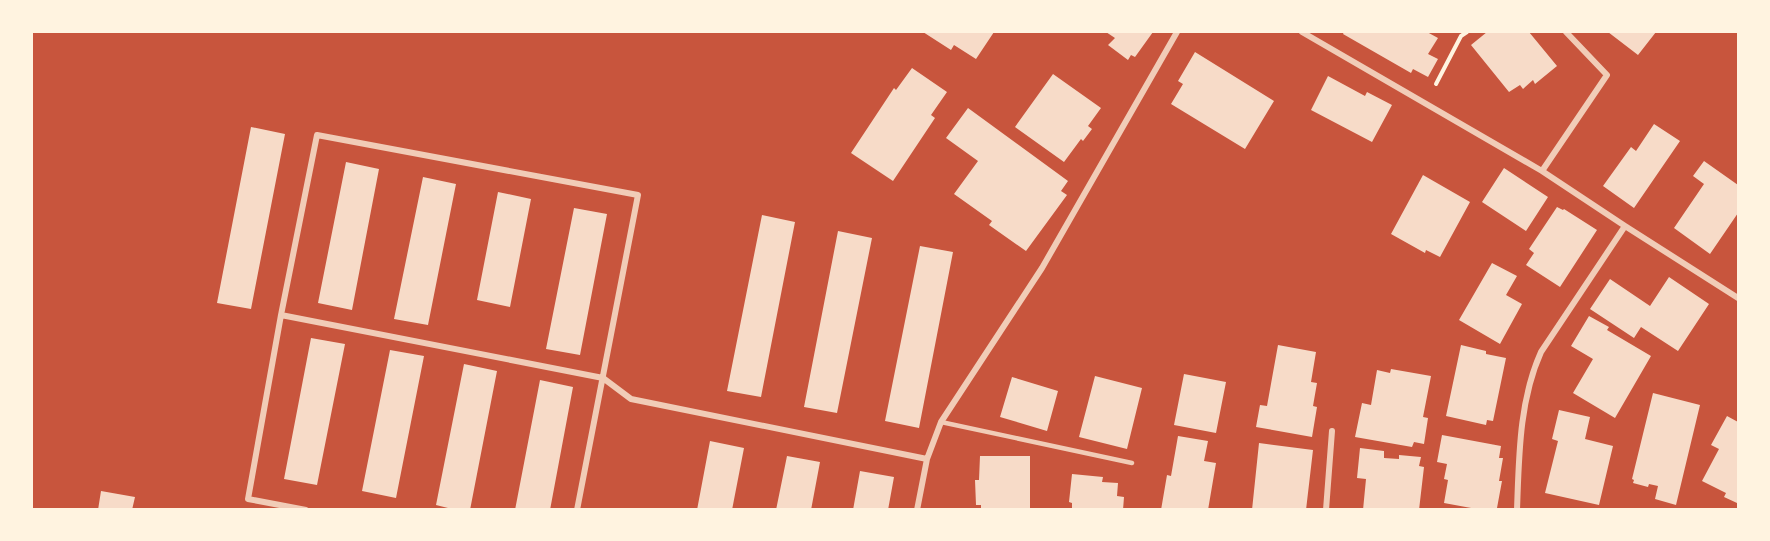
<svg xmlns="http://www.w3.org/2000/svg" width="1770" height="541" font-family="Cabin,sans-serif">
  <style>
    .building { fill: #f7dbc8 }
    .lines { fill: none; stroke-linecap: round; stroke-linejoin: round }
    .path { stroke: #fff3e0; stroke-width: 4 }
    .service { stroke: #f1ccb7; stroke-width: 4.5 }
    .minor { stroke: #f1ccb7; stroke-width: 6 }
  </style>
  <rect width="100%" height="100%" fill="#c8553d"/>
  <path class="building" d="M923,32h71l-18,27 -22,-14 -3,5z
    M1106,32h47l-18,25 -4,-2 -3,5 -20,-15 7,-7z
    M1344,32h83l11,6 -10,16 10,5 -10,18 -15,-8 -2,4 -68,-39z
    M1487,32h42l28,34 -22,18 -2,-4 -10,9 -3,-4 -11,7 -38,-47z
    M1608,32h48l-18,23z
    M1195,52l79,49 -29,48 -74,-45 12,-20 -5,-3z
    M912,68l35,24 -16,23 4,3 -42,63 -42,-28 43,-65 2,2z
    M1053,74l48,34 -13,18 4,3 -9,12 -2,-2 -17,23 -49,-35z
    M1328,76l37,20 2,-4 25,13 -20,37 -61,-32z
    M968,108l100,73 -7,10 6,4 -41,56 -37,-26 3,-4 -38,-27 24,-33 -32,-23z
    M1654,124l26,17 -46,67 -31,-22 28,-39 5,4z
    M251,127l34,7 -34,175 -34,-6z
    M1704,161l34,24v28l-28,41 -36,-26 30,-44 -11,-8z
    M346,162l33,7 -27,141 -34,-7z
    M1504,168l44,29 -22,34 -44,-29z
    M1423,175l47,27 -30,55 -14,-7 -1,3 -34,-19z
    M423,177l33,7 -28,141 -34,-6z
    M498,192l33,7 -21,108 -33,-7z
    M1557,207l6,3 1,-1 33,21 -37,57 -34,-22 8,-12 -5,-4z
    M574,208l33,6 -27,141 -34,-6z
    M762,215l33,7 -34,175 -34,-6z
    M838,231l34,7 -35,175 -33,-6z
    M920,246l33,6 -34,176 -34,-7z
    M1492,263l25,13 -11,19 16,9 -22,40 -41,-24z
    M1669,277l40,27 -31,47 -37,-24 -7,11 -44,-29 20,-30 40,27z
    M1589,316l20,11 -2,3 44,26 -36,62 -42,-25 20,-34 -22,-13z
    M311,338l34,6 -28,141 -33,-6z
    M1278,345l38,7 -5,30 6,1 -4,23 4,1 -5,30 -56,-10 4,-22 7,1z
    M1461,345l25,6v3l20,4 -13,63 -6,-1 -1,5 -40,-9z
    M390,350l34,6 -28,142 -34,-7z
    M464,364l33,7 -27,139h-14l-20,-5z
    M1391,369l40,7 -8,41 5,1 -4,26 -10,-2 -2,5 -57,-10 7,-34 9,2 6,-35 13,3z
    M1184,374l42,8 -10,51 -42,-8z
    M1095,376l47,12 -15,61 -48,-12z
    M1012,377l46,14 -11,40 -47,-14z
    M540,380l33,7 -23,123h-35z
    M1653,393l47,12 -24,100 -21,-6 3,-13 -9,-2 -1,3 -15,-4 1,-3 -2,-1z
    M1559,410l31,7 -5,22 28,7 -14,59 -54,-12 13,-52 -6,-2z
    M1727,416l11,6v79l-1,2 -13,-6 2,-4 -24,-12 17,-32 -8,-4z
    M1442,435l59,11 -2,12h4l-4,23h3l-5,27 -15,2 -38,-7 4,-23 -4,-1 3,-15 -10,-2z
    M1178,436l30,5 -4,20 12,2 -8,47h-47l6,-35 4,1z
    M710,441l34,7 -12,62h-35z
    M1259,443l54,7 -7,60h-54z
    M1360,448l24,3v7l15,1v-4l22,2 -2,9 5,1 -5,43h-56l3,-31 -9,-1z
    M787,456l33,6 -9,48h-35z
    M980,456h50v54h-49v-5h-5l-1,-25h4z
    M860,471l34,6 -6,33h-35z
    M1072,474l31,3 -1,5 16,1 -1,13 7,1 -1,13h-51v-7l-3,-1z
    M101,491l34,6 -3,13h-34z"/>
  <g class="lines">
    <path class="path" d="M1436,84l25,-48 6,-4"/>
    <path class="service" d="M941,422l191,41"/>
    <path class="minor" d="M1302,32l240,139 83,55 113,72
      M1542,171l65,-96 -41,-43
      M281,315l322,63 28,21 296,60
      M306,510l-58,-11 33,-184 36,-180 321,60 -61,315
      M917,510l10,-51 14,-37 101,-154 135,-236
      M1326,510l6,-79
      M1517,510c2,-53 2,-109 24,-158l84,-126"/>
  </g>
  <rect width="1770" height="541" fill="none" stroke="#fff3e0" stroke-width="66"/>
</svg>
